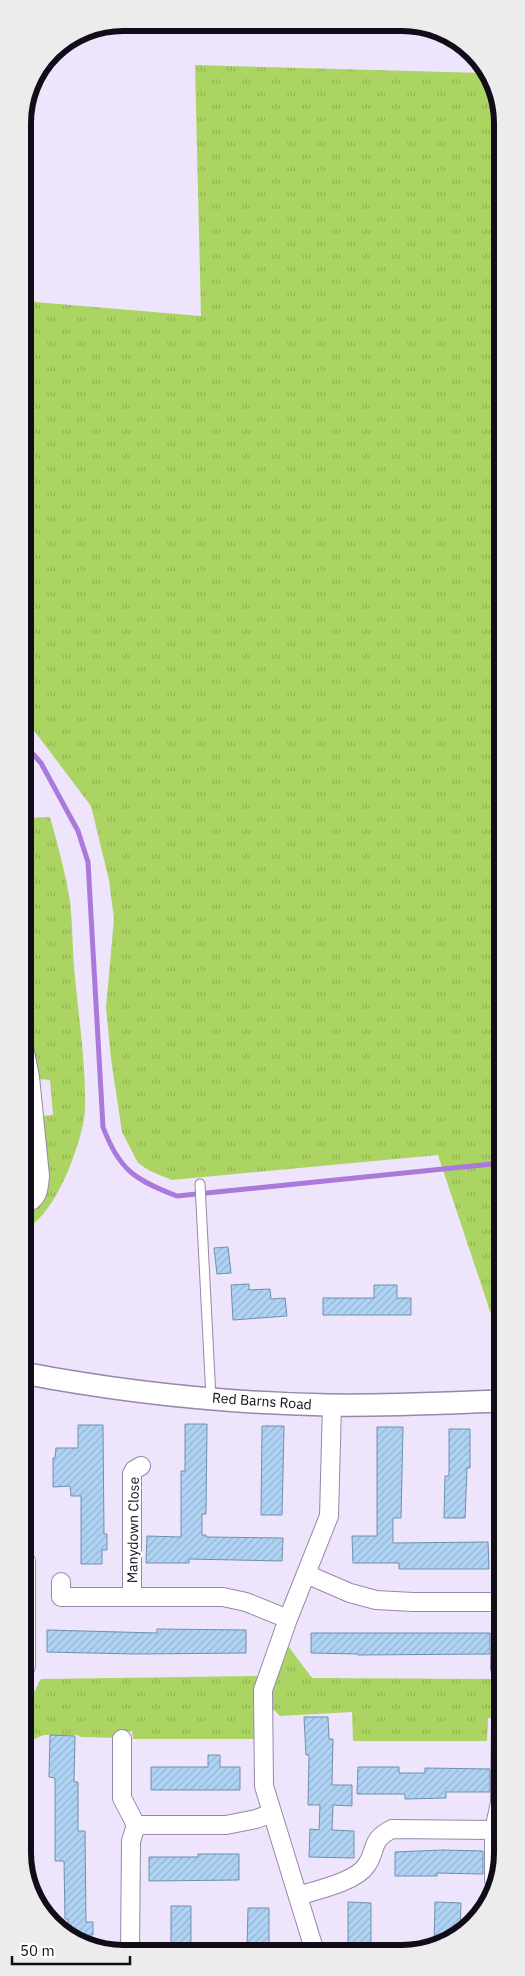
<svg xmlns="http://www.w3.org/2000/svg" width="525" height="1976" font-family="'IBM Plex Sans',sans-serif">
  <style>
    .grass { fill: url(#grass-tufts) }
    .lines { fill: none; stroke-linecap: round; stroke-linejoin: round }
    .stream { stroke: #aa79db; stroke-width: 5 }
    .building { fill: url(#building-hatch); stroke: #7190ac }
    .service-casing { stroke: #9787aa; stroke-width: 11 }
    .minor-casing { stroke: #9787aa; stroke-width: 20 }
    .tertiary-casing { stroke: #9787aa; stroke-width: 24 }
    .service { stroke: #fff; stroke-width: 9 }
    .minor { stroke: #fff; stroke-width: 18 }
    .tertiary { stroke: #fff; stroke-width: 21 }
    .labels { text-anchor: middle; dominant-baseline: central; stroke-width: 4.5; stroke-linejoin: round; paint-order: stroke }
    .street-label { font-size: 14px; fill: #120c19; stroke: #fff }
    .rim { fill: none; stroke: #120c19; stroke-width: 6 }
  </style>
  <defs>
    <pattern id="grass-tufts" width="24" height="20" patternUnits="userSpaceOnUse" patternTransform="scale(1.25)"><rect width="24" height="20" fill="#abd462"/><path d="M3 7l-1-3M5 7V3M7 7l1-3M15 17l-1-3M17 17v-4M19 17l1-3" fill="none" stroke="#92b554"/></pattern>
    <pattern id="building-hatch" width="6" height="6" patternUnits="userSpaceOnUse" patternTransform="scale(1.25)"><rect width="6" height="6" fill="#afd3f4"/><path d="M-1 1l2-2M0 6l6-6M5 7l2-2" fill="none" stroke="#96b4d1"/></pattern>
  </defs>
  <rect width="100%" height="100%" fill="#eee4fb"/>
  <path class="grass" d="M195,65l288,8 19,37v1237l-64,-192 -266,25 -22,-9 -12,-8 -16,-31 -11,-73 -5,-52 8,-88 -5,-39 -18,-74 -68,-90v-415l178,15z
    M50,817c8,28 15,55 20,84 3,25 2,51 5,76 4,44 11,88 10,132 -1,30 -31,112 -62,120v-18l15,-6 4,-89 11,-1 -3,-35 -11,-1 -3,-3 -13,-59v-31l6,-1 -2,-29h-4v-97h8l-2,-25h-6v-14l3,-2z
    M288,1646l24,32 182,1 8,-6v45h-14l-1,23h-134l-1,-29 -72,4 -9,-9 1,-22z
    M257,1676l-2,63h-122l-1,-8 -15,1 -1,6 -35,-1 -4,-2h-33l-10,4 -11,-1 2,-29 16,-30z"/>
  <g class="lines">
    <path class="stream" d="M23,743l18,20 37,68 10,31 15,265c16,43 32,53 74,69l325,-33"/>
  </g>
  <path class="building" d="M228,1247l3,26 -14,1 -3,-26z
    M249,1284v6l21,-1 1,10 14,-1 2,18 -54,4 -2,-35z
    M374,1285h23v13h14v17h-88v-17h51z
    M185,1424h22l-1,90h-4v21h4v2l77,1 -1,23 -93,-2v4h-43l1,-27 34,1v-66h4z
    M78,1425h25l1,109h3v16h-5v14h-21v-68h-10l-1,-10 -17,1v-29h2l1,-10h22z
    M262,1426h22l-2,89h-21z
    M377,1427h26l-2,91h-8v25l95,-1 1,27h-90v-6h-46l-1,-27h25z
    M449,1429h21v39h-3l-2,50h-21l1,-42h4z
    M157,1629l89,1v23l-111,1 -88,-2v-22l110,3z
    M311,1633h179v21l-132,1v-1l-47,-1z
    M304,1717h24l1,22h4l-1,46h20v21l-19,-1 -1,25 22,1v27l-45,-1 1,-28 9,1 1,-25h-12l1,-50h-3z
    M50,1735l25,1 -1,46h4v49h7l1,91h7v13h-5v8l-20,-11v-13h-3l-1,-58h-9v-83l-6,-1z
    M208,1755h12v12h20v23h-89v-23h57z
    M358,1767h41v6h26v-5l65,1v23h-44v6l-41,1v-5h-48z
    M443,1850l40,1v23l-46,-1v3h-42v-24z
    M198,1854h41v26l-90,1v-24h49z
    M348,1902l23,1v49h-17v-9h-6z
    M435,1902l26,1 -1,29 -14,11 -12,4z
    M171,1906h20v40h-20z
    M248,1908h21v41h-22z"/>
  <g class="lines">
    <g class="service-casing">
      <path id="service" d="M200,1184l11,214"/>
    </g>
    <g class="minor-casing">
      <path id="minor" d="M23,1042l7,35 10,99c-1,14 -2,24 -17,29
        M306,1574l44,19 26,7 37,2h89
        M61,1582v15h162l23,5 42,17
        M132,1597v-123l2,-4 7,-4
        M500,1668l2,-86
        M23,1674l3,-8v-105
        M122,1739v59l14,27h90l30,-6 16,-6
        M494,1880v-50l6,-27 1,-80
        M298,1896c18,-6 57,-14 68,-30 12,-17 3,-25 26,-37l102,1
        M130,1952l1,-111 5,-16
        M315,1952l-51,-166 -1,-96 25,-71 41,-103 3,-111"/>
    </g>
    <g class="tertiary-casing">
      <path id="tertiary" d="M23,1373c99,19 204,30 305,32 58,1 116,-2 174,-4"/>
    </g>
    <use href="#service" class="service"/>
    <use href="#minor" class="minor"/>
    <use href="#tertiary" class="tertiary"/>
  </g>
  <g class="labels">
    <g class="street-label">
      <text transform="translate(262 1401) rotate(4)">Red Barns Road</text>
      <text transform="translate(133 1530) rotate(-89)">Manydown Close</text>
    </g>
  </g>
  <path d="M0 0H525V1976H0ZM123 31H402A92 92 0 0 1 494 123V1853A92 92 0 0 1 402 1945H123A92 92 0 0 1 31 1853V123A92 92 0 0 1 123 31Z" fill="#ececed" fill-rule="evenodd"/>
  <path class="rim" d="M123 31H402A92 92 0 0 1 494 123V1853A92 92 0 0 1 402 1945H123A92 92 0 0 1 31 1853V123A92 92 0 0 1 123 31Z"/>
  <path d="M12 1956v8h118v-8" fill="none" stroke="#120c19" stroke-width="2.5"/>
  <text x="20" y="1956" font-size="15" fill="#120c19" stroke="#ffffff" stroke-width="4" paint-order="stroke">50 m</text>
</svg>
